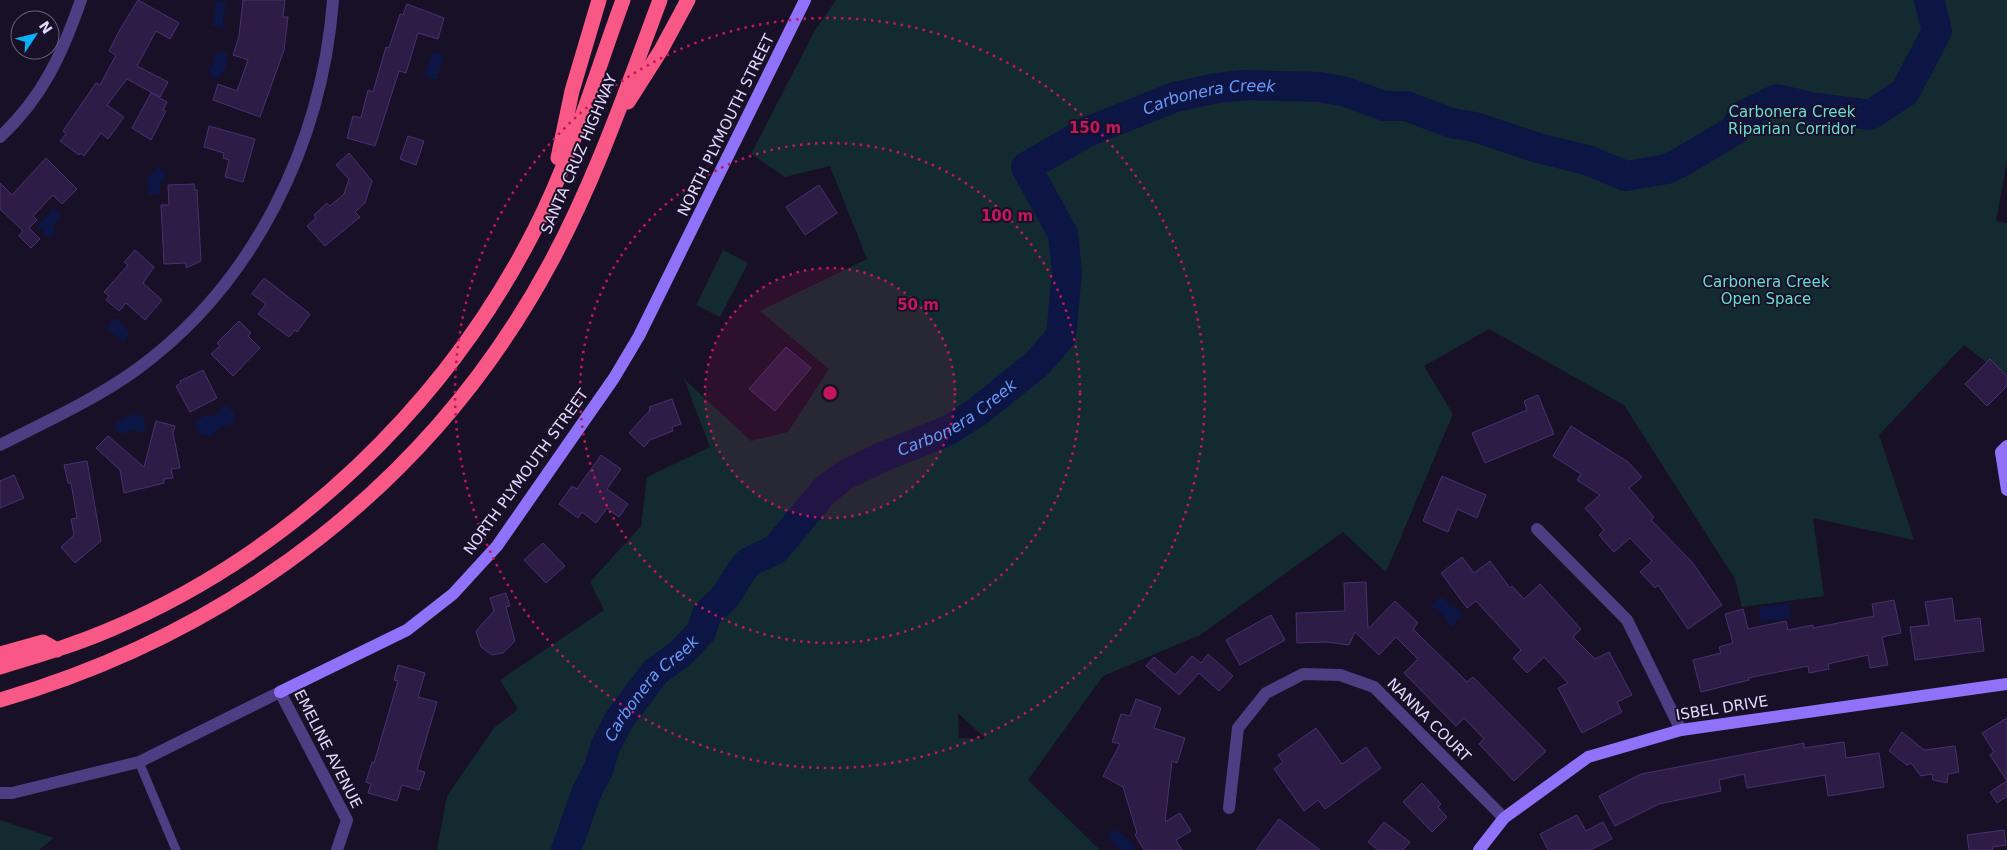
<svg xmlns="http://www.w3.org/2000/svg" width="2007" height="850" font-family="'DejaVu Sans',sans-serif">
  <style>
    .green { fill: #132b30; fill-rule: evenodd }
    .water { fill: #0c1543 }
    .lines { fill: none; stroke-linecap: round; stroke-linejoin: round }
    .river { stroke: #0c1543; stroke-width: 30 }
    .building { fill: #2d1d46; stroke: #4a3071 }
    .lane { stroke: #4d3d83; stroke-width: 9 }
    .street { stroke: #4d3d83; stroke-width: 12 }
    .secondary { stroke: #9072fa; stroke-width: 12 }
    .highway { stroke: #f95785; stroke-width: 15 }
    .ring { fill: none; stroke: #c2185b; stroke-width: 2.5; stroke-dasharray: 2.5 5 }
    .labels { text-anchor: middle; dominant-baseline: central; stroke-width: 4; stroke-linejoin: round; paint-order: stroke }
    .park-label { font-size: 15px; fill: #65dcd5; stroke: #181026 }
    .street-label { font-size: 15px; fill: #e3d7fe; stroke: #181026 }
    .water-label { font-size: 16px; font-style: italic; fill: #699af9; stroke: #181026 }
    .centre { fill: #c2185b; stroke: #181026; stroke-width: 2.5 }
    .ring-label { font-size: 15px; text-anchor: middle; font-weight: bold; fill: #c2185b; stroke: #181026; stroke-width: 4; stroke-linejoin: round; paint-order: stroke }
  </style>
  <rect width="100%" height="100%" fill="#181026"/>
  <path class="green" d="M836,0h1171v161l-11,60 11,2v155l-43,-33 -85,90 35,105 -101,-22 11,78 -82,11 -7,-28 -111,-174 -135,-76 -65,37 29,48 -67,158 -43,-40 -143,103 -97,41 -75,104 72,70h-663l10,-54 47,-68 24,-19 -18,-29 104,-70 -14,-28 51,-56 6,-49 63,-30 -26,-68 67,62 37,-9 41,-63 -69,-58 107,-52 -37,-93 -45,11 -34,-23 63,-122zM958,713l27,25 -1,1 -25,-1z
    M723,250l25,13 -28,54 -24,-12z
    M0,820l54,18 -15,12h-39z"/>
  <path class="water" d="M216,1l10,1 -3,21 3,6 -13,-2z
    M224,51l4,5c-1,10 -4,20 -14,23l-5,-7 8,-20z
    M433,52l11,4 -8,24 -12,-4z
    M158,167l9,8 -7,8v11l-12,1 -1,-16z
    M55,208l6,9 -9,9 4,8 -10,4 -4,-9 -3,1v-6l12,-13v-2z
    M113,319h4l13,14 -6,9 -15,-11 -1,-7z
    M223,406h5l7,9 -1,7 -5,4 -9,1 -9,10 -9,-2 -7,-7 2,-7 7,-6c11,3 12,-2 19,-9z
    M134,413l9,4 2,6v8l-3,3 -7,-4 -14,4 -4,-1 -3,-10z
    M1439,598h5l6,8 6,1 5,7v3l-4,1 -1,6 -4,3 -13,-17 -8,-3z
    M1789,603l2,15 -30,4 -2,-15z
    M1114,830h3l17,15v5h-13l-12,-11v-6z"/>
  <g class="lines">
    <path class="river" id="s1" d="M566,850l21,-59 11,-21 8,-25 13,-25 36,-48 26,-19 20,-21 6,-18 18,-17 17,-27 7,-8 27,-13 48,-58 21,-16 35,-17 69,-28 28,-18 61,-49 23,-27 6,-64 -4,-38 -37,-67 61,-35 88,-35 42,-9 28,-3 75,2 26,5 38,14h22l45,17 24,4 63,21 49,12 39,16 41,-7 14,-7 54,-32 7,-14 35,-17 39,9 54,7 35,-23 32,-61 -8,-31"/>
  </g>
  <path class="building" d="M138,0l41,23 -9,16 -14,-8 -19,35 31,16 -8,15 -33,-18 -20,26 17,12 -16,22 -7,-6 -17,23 -4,-3 -1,2 -19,-14 6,-7 -3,-3 33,-48 4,2 16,-30 -7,-4 9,-18z
    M243,0h42l-2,17h5l-4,33 -24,67 -47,-17 5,-16 19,7 11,-31 -15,-5 6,-19z
    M407,4l37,14 -6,21 -20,-6 -12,40 -7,-2 -24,75 -28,-8 6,-22 8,2 7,-28 5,2 13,-45 3,1 11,-34 3,1z
    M151,93l16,9 -4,8 3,1 -15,29 -19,-12z
    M209,126l46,13 -12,43 -18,-5 4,-17 -6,-2 1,-5 -20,-6z
    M408,136l16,5 -8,24 -16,-6z
    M349,153l23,28 -7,22 -10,9 5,5 -35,29 -18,-20 9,-8 -2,-3 13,-12 3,3 14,-12 5,-15 -13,-14z
    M46,158l31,31 -15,15 -9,-9 -20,21 4,4 -8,8 11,11 -9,9 -12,-12 4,-5 -23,-22v-26l12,12z
    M194,184l1,6h2l4,71 -15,7v-5l-22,1 -3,-59h8l-1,-20z
    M819,185l18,28 -32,22 -19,-28z
    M135,250l19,17 -11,16 19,17 -17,20 -19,-17 -7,8 -13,-11 3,-4 -5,-4 24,-27 -4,-3z
    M264,278l46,36 -13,18 -2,-2 -6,7 -31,-23 8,-10 -14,-10z
    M239,321l12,12 -3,3 12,12 -27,28 -22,-22 9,-8 -3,-3z
    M786,347l25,21 -36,43 -26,-22z
    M1990,359l17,17v10l-20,20 -22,-22z
    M203,370l14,28 -27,14 -14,-26 5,-3 -1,-2z
    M1538,395l16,39 -69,29 -13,-30 55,-23 -3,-9z
    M672,399l9,25 -9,3 1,4 -23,9 -6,7 -15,-14 21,-23 -1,-3z
    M156,421l19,5 -2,7 7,35 -9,1 2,9 -9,1v4l-40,10 -4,-23 -24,-22 12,-12 36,31z
    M1571,426l57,36 14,15 -13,11 25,29 -3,3 41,42 30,43 -34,24 -30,-44 -3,3 -15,-16 12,-11 -22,-23 -16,14 -15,-17 5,-5 -19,-22 15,-13 -23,-15 4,-6 -28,-18z
    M601,455l20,14 -14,20 21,15 -9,13 -12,-9 -11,15 -14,-11 -4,6 -19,-14 13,-18 5,3z
    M87,461l14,80 -26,22 -14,-16 13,-12 -3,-16 6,-1 -6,-35h-3l-4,-18z
    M14,475l10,23 -24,10v-27z
    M1442,476l44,19 -9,23 -20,-9 -9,23 -25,-11z
    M543,543l22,23 -19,17 -22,-23z
    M1462,557l12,16 16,-12 20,27 2,-2 12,13 16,-15 41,45 -8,8 22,22 14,-7 23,43 -15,7 5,10 -40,21 -24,-45 10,-5 -24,-26 -17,16 -14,-15 8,-8 -45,-49 -9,7 -26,-35z
    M1366,582l2,47 27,-28 23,22 -5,6 8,8 46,45 6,-5 73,74 -32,30 -35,-37 5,-5 -20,-21 -8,8 -52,-53 14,-14 -22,-22 -17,18 -24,-23 -6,13 -22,-3 -30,1 -1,-30 49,-2 -1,-28z
    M506,593l4,13 -4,1 9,34 -12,12 -11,2 -11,-8 -5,-16 18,-20 -4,-13z
    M1952,598l3,23 25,-3 4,33 -69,9 -5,-33 19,-2 -4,-23z
    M1894,600l7,33 -19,4 6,28 -18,3 -2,-13 -40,9 1,5 -20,4 -1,-7 -60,12 1,2 -48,12 -8,-32 28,-7 -2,-6 14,-4 -8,-29 18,-5 5,20 38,-8 2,9 25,-5v3l61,-12 -2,-12z
    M1271,615l14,25 -45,25 -14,-25z
    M1208,654l25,22 -14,15 -20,-18 -20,22 -33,-29 8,-9 21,18 17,-19 9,7z
    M398,665l27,8 -7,24 19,5 -20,68 8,2 -6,18 -17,-5 -5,16 -29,-8 3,-9 -5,-2 6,-20 2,1 24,-82 -4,-1z
    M1136,699l25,9 -7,20 31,10 -8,25 -5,-2 -7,61 15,-9 11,18 -15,9 6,10h-38l-9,-15 2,-2 -14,-46 -20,-11 17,-32 -8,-2 9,-28 9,2z
    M2007,718v78l-10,7 -7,-11 17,-11 -17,-26 4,-3 -12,-19z
    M1316,728l26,36 24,-17 15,21 -56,41 -7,-9 -14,11 -30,-42 9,-7 -5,-7z
    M1902,732l22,18 31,-4 4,26 -11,2 -1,9 -14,-3 -1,-6 -11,2 -10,-13 -4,2 -18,-14z
    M1844,742l2,16 33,-5 5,34 -56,9 -3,-21 -78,13 -3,-14 -25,6 2,11 -62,13 -44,22 -16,-30 42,-22 163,-31v5z
    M1422,783l19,21 -3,3 9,10 -15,15 -29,-30z
    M1577,815l9,16 17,-9 9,17 -22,11h-42l-8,-16z
    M1279,819l41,31h-64z
    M1384,822l26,20 -7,8h-25l-10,-8z
    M2004,830l2,15 -14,2 1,3h-24l-2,-15z"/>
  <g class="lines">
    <path class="lane" d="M139,762l37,88"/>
    <path class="street" d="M0,137c43,-40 62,-83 81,-137
      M0,445c45,-23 94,-45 136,-75 118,-86 186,-226 197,-370
      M1537,529l90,91 54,110
      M0,793h12l127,-31 141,-70 67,128 -10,30
      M1229,808l9,-80 28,-35 37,-19 37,1 34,12 130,131"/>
    <path class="secondary" d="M2007,446l-6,6 6,38
      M280,692l127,-62 46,-36 44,-48 117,-168 25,-42 166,-336
      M1479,850l25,-32 84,-61 93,-27 326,-46"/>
    <path class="highway" d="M628,102l33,-52 27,-50
      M558,158l14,-67 27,-91
      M0,654l43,-12 14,8
      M0,667c37,-11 74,-22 109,-37 182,-77 337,-225 426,-401 37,-73 60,-153 88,-229
      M0,700c237,-69 434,-220 551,-438 45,-84 76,-174 109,-262"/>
  </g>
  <circle cx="830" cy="393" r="125" fill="#c2185b" fill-opacity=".12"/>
  <g class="ring">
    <circle cx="830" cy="393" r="125"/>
    <circle cx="830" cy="393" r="250"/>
    <circle cx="830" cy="393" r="375"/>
  </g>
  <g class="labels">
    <g class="park-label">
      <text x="1792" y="112">Carbonera Creek<tspan x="1792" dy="17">Riparian Corridor</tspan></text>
      <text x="1766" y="282">Carbonera Creek<tspan x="1766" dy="17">Open Space</tspan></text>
    </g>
    <g class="street-label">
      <text transform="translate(726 125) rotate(-64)">NORTH PLYMOUTH STREET</text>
      <text transform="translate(579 154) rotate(-67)">SANTA CRUZ HIGHWAY</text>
      <text transform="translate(526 472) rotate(-54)">NORTH PLYMOUTH STREET</text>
      <text transform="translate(1722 708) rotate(-9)">ISBEL DRIVE</text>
      <text transform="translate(1429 720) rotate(45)">NANNA COURT</text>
      <text transform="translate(328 749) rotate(63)">EMELINE AVENUE</text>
    </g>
    <g class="water-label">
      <text stroke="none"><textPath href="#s1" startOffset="1118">Carbonera Creek</textPath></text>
      <text stroke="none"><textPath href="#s1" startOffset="606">Carbonera Creek</textPath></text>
      <text stroke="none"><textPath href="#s1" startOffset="186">Carbonera Creek</textPath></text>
    </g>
  </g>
  <circle cx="830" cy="393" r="8" class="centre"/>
  <g class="ring-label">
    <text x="1095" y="133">150 m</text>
    <text x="1007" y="221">100 m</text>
    <text x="918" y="310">50 m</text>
  </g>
  <g transform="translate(35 35) rotate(55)"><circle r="24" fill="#181026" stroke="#69607c"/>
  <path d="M0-4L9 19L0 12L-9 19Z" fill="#0ab0f6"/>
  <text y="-8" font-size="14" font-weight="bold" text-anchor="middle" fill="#e3d7fe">N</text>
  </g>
</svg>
